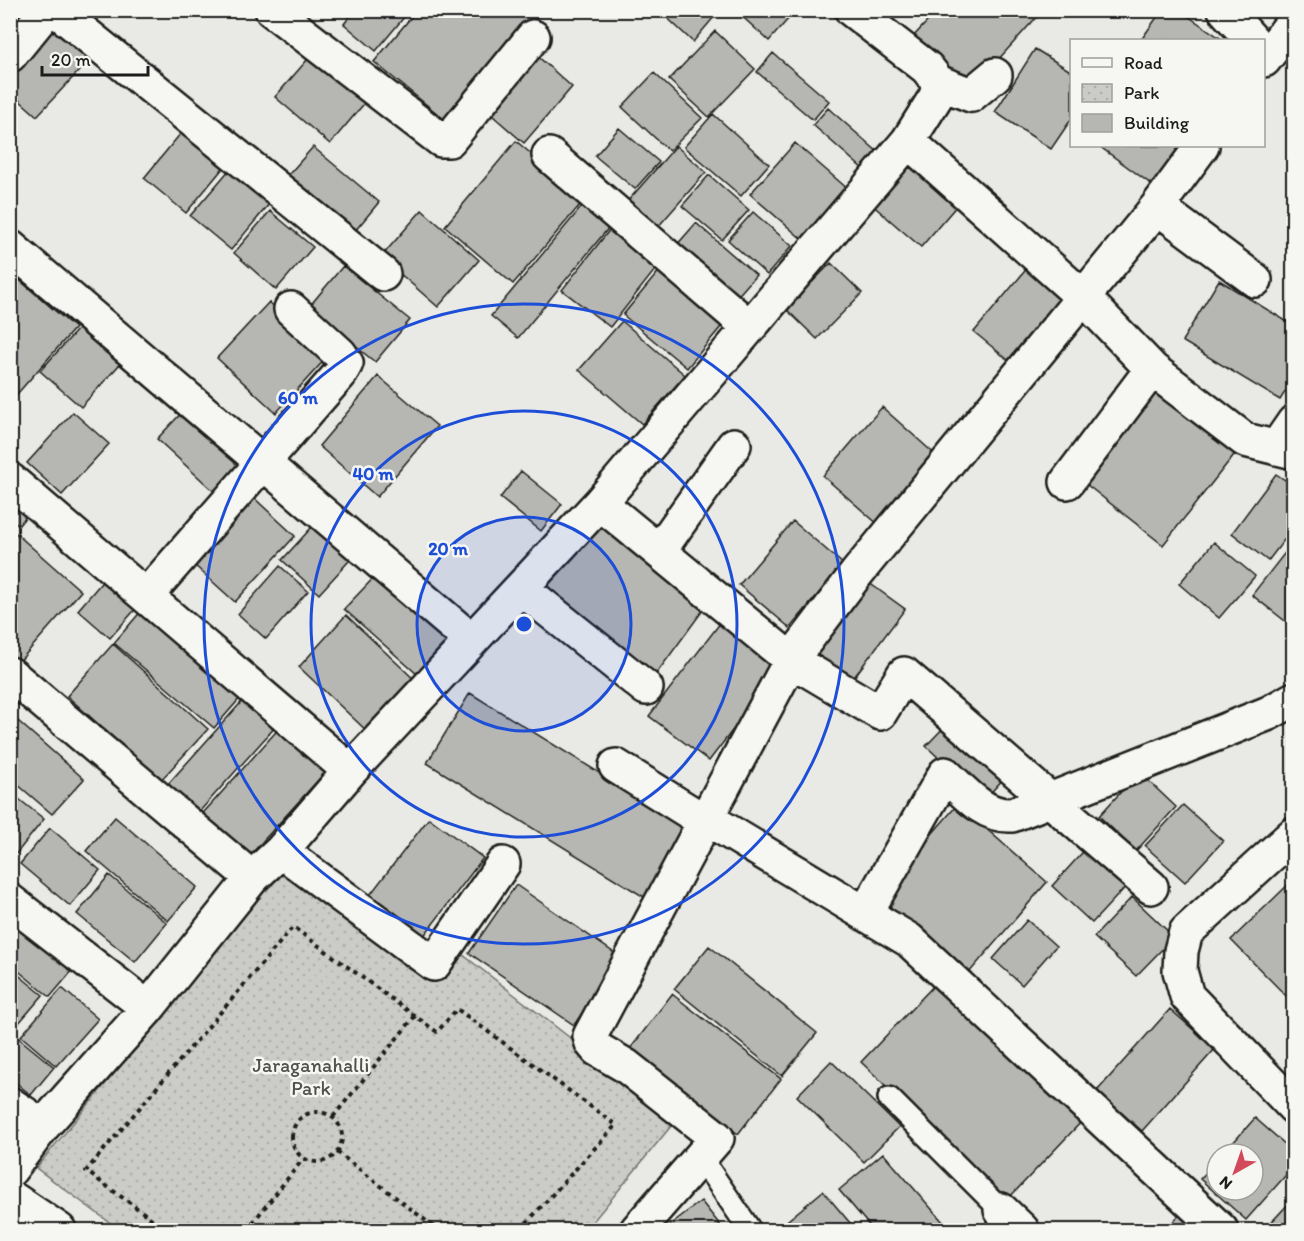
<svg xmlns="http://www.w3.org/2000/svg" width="1304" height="1241" font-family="Itim,sans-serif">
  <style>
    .park { fill: url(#park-dots); stroke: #747472; stroke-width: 1.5 }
    .building { fill: #b6b6b3; stroke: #1c1c1c; stroke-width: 1.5 }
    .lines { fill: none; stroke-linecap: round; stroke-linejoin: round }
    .service-casing { stroke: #1c1c1c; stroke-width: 26 }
    .minor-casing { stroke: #1c1c1c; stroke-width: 38 }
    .path { stroke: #1c1c1c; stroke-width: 4; stroke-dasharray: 4.5 4.5; stroke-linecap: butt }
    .service { stroke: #f6f6f2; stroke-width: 21 }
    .minor { stroke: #f6f6f2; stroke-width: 33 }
    .ring { fill: none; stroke: #1d4ed8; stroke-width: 3 }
    .labels { text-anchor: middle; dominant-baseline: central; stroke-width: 5; stroke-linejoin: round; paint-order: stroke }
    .park-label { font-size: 20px; fill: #51514f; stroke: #f6f6f2 }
    .centre { fill: #1d4ed8; stroke: #f6f6f2; stroke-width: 3 }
    .ring-label { font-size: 18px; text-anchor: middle; font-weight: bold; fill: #1d4ed8; stroke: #f6f6f2; stroke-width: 5; stroke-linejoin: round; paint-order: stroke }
  </style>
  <defs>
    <pattern id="park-dots" width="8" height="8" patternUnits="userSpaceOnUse" patternTransform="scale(1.5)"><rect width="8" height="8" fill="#cbcbc7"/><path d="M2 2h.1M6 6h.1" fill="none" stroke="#aeaeaa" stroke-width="1.8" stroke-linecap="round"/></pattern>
  </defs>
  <rect width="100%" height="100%" fill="#e9e9e5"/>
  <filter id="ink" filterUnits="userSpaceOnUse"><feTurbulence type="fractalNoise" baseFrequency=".0167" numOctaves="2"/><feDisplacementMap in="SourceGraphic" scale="12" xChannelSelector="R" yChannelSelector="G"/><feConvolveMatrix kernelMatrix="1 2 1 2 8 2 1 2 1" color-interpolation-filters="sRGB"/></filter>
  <g filter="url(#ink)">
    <path class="park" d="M288,863l149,115 21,-27 218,169 -90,110h-466l-84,-62z"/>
    <path class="building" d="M10,10h17l-17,20z
      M355,10h55l-34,41 -32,-27z
      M417,10h126l-94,113 -75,-61z
      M659,10h61l-27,32z
      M735,10h61l-27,31z
      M938,10h105l-73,81 -58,-53z
      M1162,10h17l44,30h-82z
      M50,20l41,38 -54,58 -27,-24v-29z
      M715,31l40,38 -46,48 -40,-37z
      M1035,49l37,23v46l-21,31 -56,-37z
      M314,52l54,47 -38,45 -55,-47z
      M534,53l38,34 -48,56 -39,-34z
      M773,53l56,48 -16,19 -56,-48z
      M654,73l48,45 -33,33 -47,-44z
      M828,108l51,45 -15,17 -51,-45z
      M713,114l56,50 -28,32 -57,-49z
      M186,127l42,35 -42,51 -42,-35z
      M619,128l40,34 -24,27 -40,-33z
      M516,141l69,58 -72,85 -68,-58z
      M795,143l61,53 -45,51 -61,-53z
      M676,146l30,26 -49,56 -30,-26z
      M1099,146h87l-31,41z
      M313,147l66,55 -29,35 -67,-56z
      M908,159l51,44 -38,44 -51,-44z
      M230,169l40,34 -39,47 -41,-34z
      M709,175l40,35 -27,30 -40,-34z
      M589,198l26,22 -97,118 -27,-22z
      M422,210l57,50 -41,47 -57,-50z
      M270,211l43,36 -37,43 -42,-37z
      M753,212l39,34 -25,29 -39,-35z
      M696,223l60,52 -27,31 -60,-52z
      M611,228l48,37 -49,62 -48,-37z
      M831,263l31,30 -45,46 -31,-30z
      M343,266l67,54 -35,42 -67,-54z
      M1029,266l38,32 -54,66 -39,-32z
      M660,270l65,52 -38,46 -64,-53z
      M10,272l65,56 -65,74z
      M1219,280l75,46v52l-14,22 -98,-59z
      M269,302l59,54 -52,57 -59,-55z
      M622,321l63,54 -43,49 -63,-54z
      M79,328l41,36 -39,43 -41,-36z
      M378,376l59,50 -60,71 -58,-51z
      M1156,387l81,64 -74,94 -81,-64z
      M189,405l63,58 -32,34 -63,-58z
      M882,407l57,51 -59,68 -57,-50z
      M73,412l36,32 -47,51 -35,-32z
      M521,471l41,33 -21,27 -41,-33z
      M1276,474l18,12v41l-26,34 -36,-28z
      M10,492l21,18 -12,15 -9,-7z
      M252,496l43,40 -60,66 -43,-39z
      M321,517l37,34 -39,43 -37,-34z
      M597,519l112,83 -55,75 -112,-83z
      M793,521l50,43 -53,64 -51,-43z
      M10,528l71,63 -63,72 -8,-6z
      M1214,542l41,34 -36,42 -40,-34z
      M1291,545l3,2v81l-42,-33z
      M280,566l28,25 -42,48 -28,-25z
      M383,568l83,73 -39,42 -83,-74z
      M107,576l33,28 -30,34 -32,-28z
      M865,580l40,29 -56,75 -39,-29z
      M148,603l100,86 -34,39 -100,-85z
      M346,615l72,68 -48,51 -71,-67z
      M724,618l60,45 -75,98 -60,-45z
      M113,644l95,85 -47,51 -94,-84z
      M470,693l217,134 -43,70 -217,-134z
      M246,697l31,28 -87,97 -31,-28z
      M10,714l74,65 -32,35 -42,-36z
      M949,722l57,54 -22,24 -58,-54z
      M283,724l47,43 -87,96 -47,-42z
      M1139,772l37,35 -40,44 -37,-35z
      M10,792l34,27 -28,35 -6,-5z
      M958,804l89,78 -79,92 -90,-78z
      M1183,805l40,36 -38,41 -40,-36z
      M115,817l82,70 -29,34 -82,-70z
      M429,818l54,40 -63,83 -54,-41z
      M50,828l50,42 -30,36 -50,-42z
      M1091,843l41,37 -40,43 -40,-37z
      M109,875l58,48 -32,39 -58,-48z
      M1294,879v125l-63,-64z
      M516,885l104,72 -46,68 -105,-72z
      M1132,897l42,40 -38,39 -42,-39z
      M11,908l67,56 -28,33 -40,-33z
      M1027,920l29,26 -34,39 -29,-26z
      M709,946l108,87 -35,43 -108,-87z
      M10,968l33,27 -25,29 -8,-7z
      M939,980l145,139 -78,82 -145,-139z
      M62,988l36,31 -42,47 -35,-30z
      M672,994l109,85 -43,55 -108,-85z
      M1170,1009l45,40 -73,82 -45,-40z
      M10,1031l44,36 -23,28 -21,-17z
      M831,1061l68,66 -35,35 -67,-66z
      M1255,1118l39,34v14l-48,54 -46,-41 17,-18v29h36v-36h-30z
      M883,1153l67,77h-77l-34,-40z
      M823,1191l33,39h-80z
      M1294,1198v32h-30z
      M701,1201l23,29h-61z
      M1182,1212l21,18h-38z"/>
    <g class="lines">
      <g class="service-casing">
        <path id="service" d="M889,1098l112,112
          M701,1158l49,72"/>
      </g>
      <g class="minor-casing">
        <path id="minor" d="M56,10l327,264
          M272,10l169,130h8l84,-103
          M1225,10l27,30
          M10,55l37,-45
          M1264,60l30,-39
          M938,82l33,13 24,-20
          M908,141l176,157 68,71 93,71 49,12
          M549,155l199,171
          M1157,207l98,73
          M10,247l461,393
          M1276,448l18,-26
          M10,480l340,291
          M1067,482l85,-113
          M600,503l191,157 89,53 24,-39 247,213
          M659,551l75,-106
          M521,588l125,100
          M146,596l194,-222 6,-11 -6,-9 -49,-45
          M10,674l242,204
          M616,766l88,55
          M706,818l203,122 312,290
          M1294,834l-108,98 -5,19 -1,20 7,25 107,111
          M281,851l153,113 69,-100
          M10,901l138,107
          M865,914l80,-140c19,18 39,43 67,41l257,-102 25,-14
          M10,1104l33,22
          M10,1170l33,-44 105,-118 104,-130 29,-27 69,-80 250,-268 308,-362 29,-46 1,-13 -11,-14 -75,-58
          M10,1197l49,33
          M1001,1210l21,20
          M637,1230l80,-92 -91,-72 -29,-17 -5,-6 -2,-7 201,-376 66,-87 300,-366 45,-61"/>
      </g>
      <path class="path" d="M292 1137a25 25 0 1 1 50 0a25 25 0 1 1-50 0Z
        M333,1117l82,-101
        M337,1152l101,78
        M167,1230l-81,-59 207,-244 144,105 20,-23 159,116 -96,105
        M247,1230l56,-71"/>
      <use href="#service" class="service"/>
      <use href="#minor" class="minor"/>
    </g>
  </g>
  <circle cx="524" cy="624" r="107" fill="#1d4ed8" fill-opacity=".12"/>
  <g class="ring">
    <circle cx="524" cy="624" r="107"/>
    <circle cx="524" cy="624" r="213"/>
    <circle cx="524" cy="624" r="320"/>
  </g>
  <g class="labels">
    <g class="park-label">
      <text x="311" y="1065">Jaraganahalli<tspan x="311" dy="23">Park</tspan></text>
    </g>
  </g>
  <circle cx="524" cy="624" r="9" class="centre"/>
  <g class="ring-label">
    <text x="298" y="404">60 m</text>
    <text x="373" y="480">40 m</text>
    <text x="448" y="555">20 m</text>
  </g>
  <rect width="1304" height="1241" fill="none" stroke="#f6f6f2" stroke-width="36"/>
  <rect x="18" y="18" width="1268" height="1205" fill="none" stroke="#1c1c1c" stroke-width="2" filter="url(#ink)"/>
  <rect x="1070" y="39" width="195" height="108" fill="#f6f6f2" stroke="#9f9f9c" stroke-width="1.5"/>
  <rect x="1082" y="58" width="30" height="9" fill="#f6f6f2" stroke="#9f9f9c" stroke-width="1.5"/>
  <text x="1124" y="69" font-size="18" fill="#1c1c1c">Road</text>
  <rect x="1082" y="84" width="30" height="18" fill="url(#park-dots)" stroke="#9f9f9c" stroke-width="1.5"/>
  <text x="1124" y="99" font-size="18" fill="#1c1c1c">Park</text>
  <rect x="1082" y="114" width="30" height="18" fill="#b6b6b3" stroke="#9f9f9c" stroke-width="1.5"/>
  <text x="1124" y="129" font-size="18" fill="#1c1c1c">Building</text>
  <g transform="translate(1235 1172) rotate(220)"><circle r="28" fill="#f6f6f2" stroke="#9f9f9c" stroke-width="1.5"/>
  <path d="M0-4.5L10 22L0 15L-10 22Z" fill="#d1495b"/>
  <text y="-9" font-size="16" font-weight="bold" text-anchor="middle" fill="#1c1c1c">N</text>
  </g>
  <path d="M42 66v9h106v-9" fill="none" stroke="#1c1c1c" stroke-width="3"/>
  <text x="51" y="66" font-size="18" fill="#1c1c1c" stroke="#f6f6f2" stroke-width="4.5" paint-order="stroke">20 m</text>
</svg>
